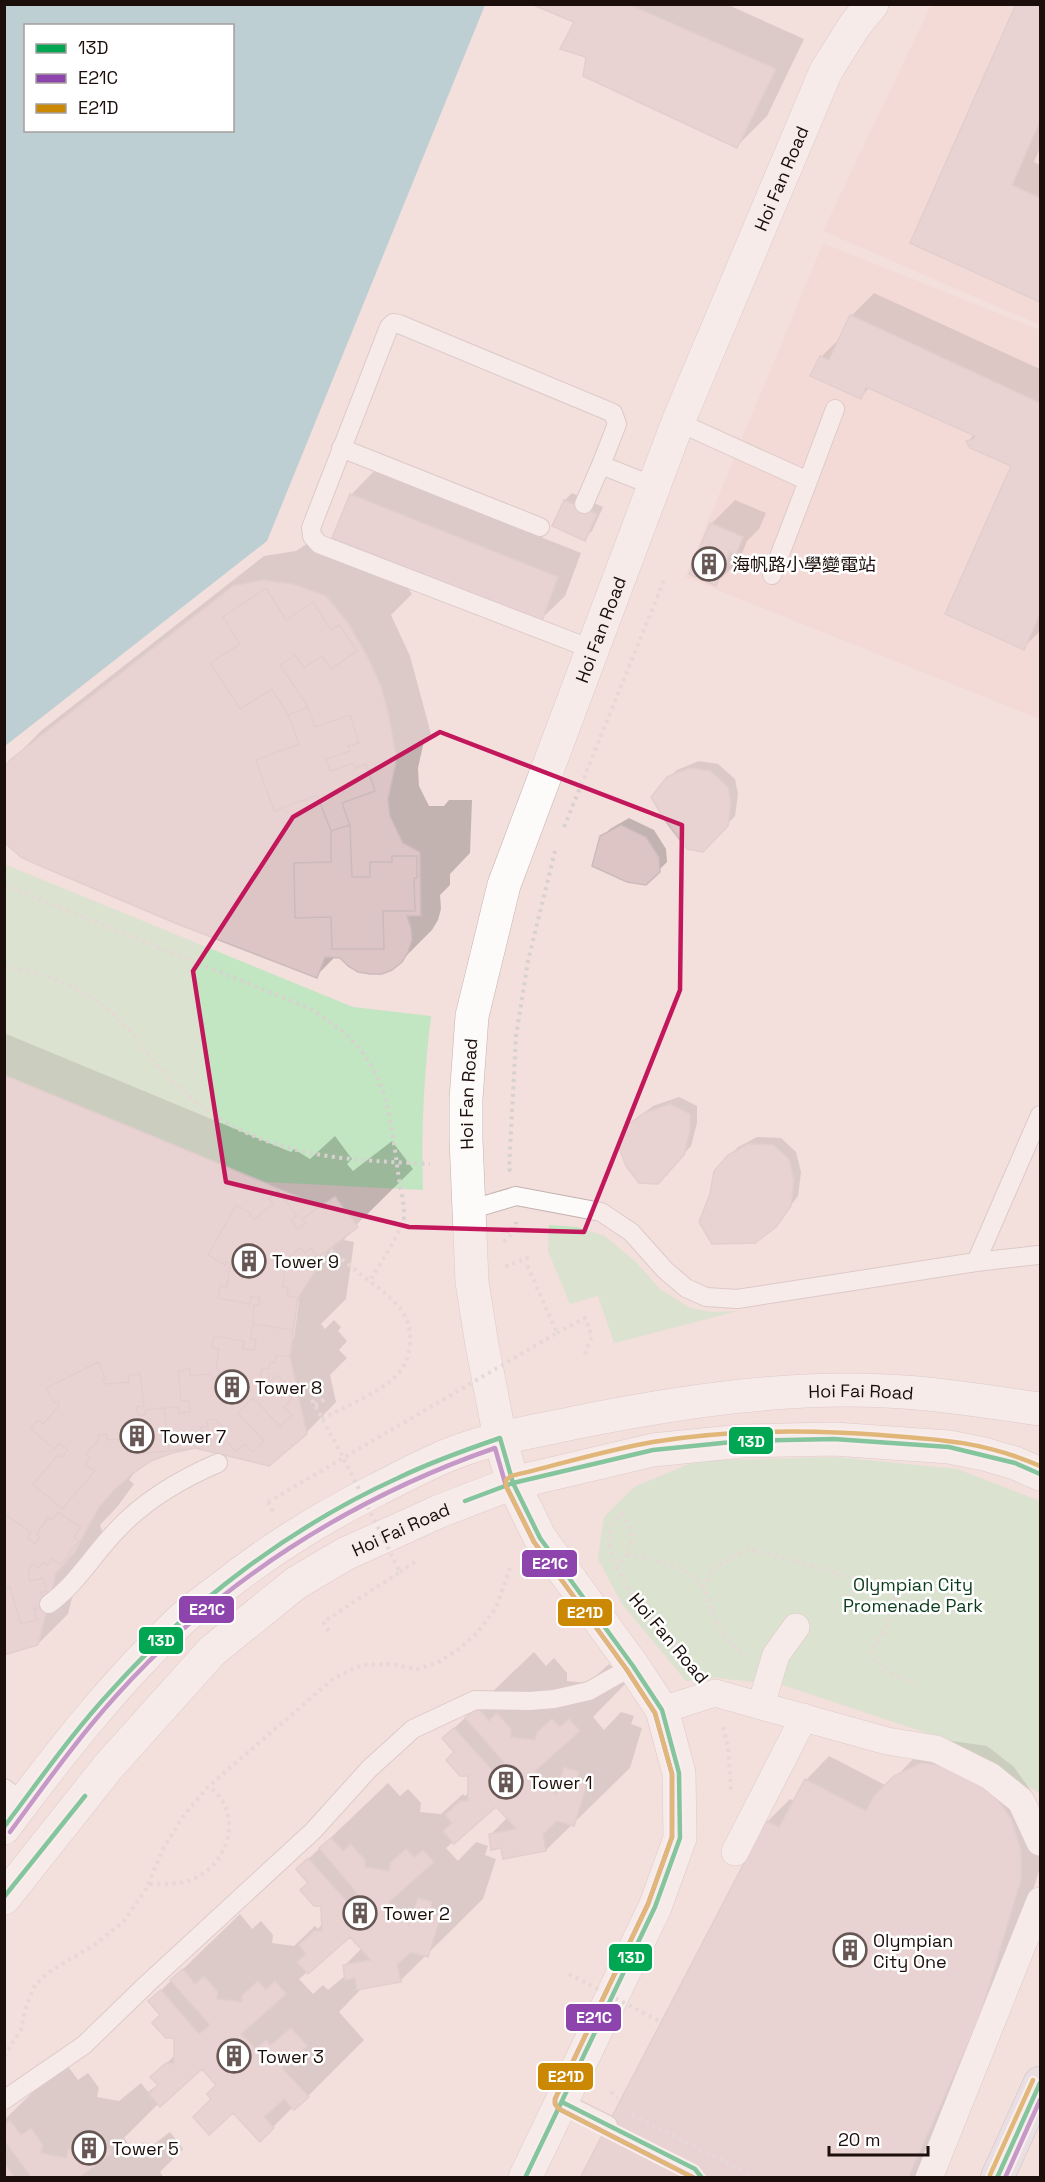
<svg xmlns="http://www.w3.org/2000/svg" width="1045" height="2182" font-family="'Space Grotesk','Noto Sans TC',sans-serif">
  <style>
    .built { fill: #f6d6d0 }
    .green { fill: #c2e6c2 }
    .water { fill: #7fbdc8; fill-rule: evenodd }
    .shadow { fill: #0003; fill-rule: evenodd }
    .building { fill: #ddc5c6; stroke: #cbb; stroke-width: 1.5 }
    .lines { fill: none; stroke-linecap: round; stroke-linejoin: round }
    .service-casing { stroke: #c3b2af; stroke-width: 20 }
    .pedestrian-casing { stroke: #c3b2af; stroke-width: 28 }
    .minor-casing { stroke: #c3b2af; stroke-width: 34 }
    .tertiary-casing { stroke: #c3b2af; stroke-width: 34 }
    .trunk-casing { stroke: #a49ea8; stroke-width: 34 }
    .path { stroke: #d7d1d0; stroke-width: 4; stroke-dasharray: 3 4.5; stroke-linecap: butt }
    .service { stroke: #fdfafa; stroke-width: 18 }
    .pedestrian { stroke: #fdfafa; stroke-width: 27 }
    .minor { stroke: #fdfafa; stroke-width: 33 }
    .tertiary { stroke: #fdfafa; stroke-width: 33 }
    .trunk { stroke: #dedee6; stroke-width: 33 }
    .path-bridge { stroke: #d7d1d0; stroke-width: 4; stroke-dasharray: 3 4.5; stroke-linecap: butt }
    .bus-1-casing { stroke: #fff; stroke-width: 9 }
    .bus-2-casing { stroke: #fff; stroke-width: 9 }
    .bus-3-casing { stroke: #fff; stroke-width: 9 }
    .bus-1 { stroke: #00a651; stroke-width: 4.5 }
    .bus-2 { stroke: #8e44ad; stroke-width: 4.5 }
    .bus-3 { stroke: #cb8802; stroke-width: 4.5 }
    .marked { fill: none; stroke: #c2185b; stroke-width: 4.5; stroke-linejoin: round }
    .labels { text-anchor: middle; dominant-baseline: central; stroke-width: 5; stroke-linejoin: round; paint-order: stroke }
    .street-label { font-size: 18px; fill: #1c0e0b; stroke: #fff }
    .poi-label { font-size: 18px; fill: #1c0e0b; stroke: #fff; text-anchor: start }
    .park-label { font-size: 18px; fill: #0a3b1c; stroke: #fff }
    .line-badge { stroke: #fff; stroke-width: 2 }
    .badge-label { font-size: 16px; text-anchor: middle; font-weight: bold; fill: #fff }
  </style>
  <rect width="100%" height="100%" fill="#f3dfdc"/>
  <path class="built" d="M931,5h109v320l-217,-94z
    M823,243l217,87v389l-355,-142z"/>
  <path class="green" d="M4,864l349,143 78,9c-7,58 -10,115 -8,174l-157,-8 -261,-107z
    M549,1225l28,2 28,9 31,26 24,27 30,19 22,4 26,-1 -124,32 -16,-47 -28,8 -22,-53z
    M836,1457l121,12 83,32v292l-111,-59 -146,-49 -67,-7 -30,3 -64,-77 -24,-45 6,-42 30,-30 62,-26z"/>
  <path class="water" d="M5,4l480,1 -218,536 -262,205zM26,26h206v104h-206z"/>
  <path class="shadow" d="M535,4h191l78,35 -37,77 -30,30 -150,-90 -11,-34z
    M1017,4h23v144l-6,14 6,3v135l-128,-58z
    M874,293l166,76v262l-17,17 -10,-183 -46,-22 7,-9 -104,-47 -9,10 -40,-40 22,-22 8,-19z
    M374,471l207,82 -16,43 -24,23 -168,-67 15,23 8,-6 16,25 -21,21 19,41 21,78 -7,7 -6,27 1,18 10,20h15l5,-6h23l-2,53 -20,21v11l-10,10 1,14 -3,11 -6,10 -31,31 -65,-5 -20,20 -305,-215 31,-31 222,-174 32,-5 27,-18 17,27 7,3 19,-14 -15,-54z
    M572,493l31,14 -11,24 -8,8 -19,-39z
    M735,500l31,13 -7,16 -12,12 -8,20 -24,23 -4,-60z
    M699,761l19,3 17,15 3,15 -3,22 -32,34 -35,-72 9,-8z
    M629,818l25,12 12,19 1,13 -22,22 -43,-47 8,-8z
    M4,1033l287,119 3,-3 16,10 25,-23 17,23 -5,5 6,7 39,-30 21,28 -63,62 -6,9 10,2 -8,57 -25,25 4,5 9,-9 7,7 -3,4 9,10 -8,9 8,8 -17,17 6,27 -30,31 -128,15 -27,12 -15,11 -7,9 5,4 -17,23 -17,18 3,8 -5,5 3,11 -24,29 -9,36 -30,30 -34,9zM296,1301h3l-5,37 -3,3z
    M679,1097l18,9v17l-6,23 -25,28 -33,-53 20,-15z
    M757,1137l24,1 15,14 5,20 -3,24 -23,30 -64,-31 18,-39 9,-9z
    M534,1652l12,14 8,-8 13,15v8l21,2 21,-19 8,8 18,2 -42,43 11,13 17,-18 13,4 -3,8 11,4 -12,40 -84,82 -44,-4 -12,-11 18,-18 -12,-12 -50,43 12,13 18,-19 12,4 -3,9 11,4 -13,40 -83,82 -37,6 -24,25 25,28 -56,56 -15,11 -20,20 -40,-16 -20,-12 5,-15 -16,-17 -43,36 -35,35 9,12 11,-8 5,6 21,-16 13,17 -23,23 4,6h-160v-58l28,-27 35,-28 11,15 10,-7 11,15 -2,9 22,4 22,-18 7,9 11,-8 -6,-7 22,-22 1,-18 -14,-23 -12,-13 90,-87 12,15 9,-8 12,14 -1,8 22,3 21,-20 3,3 5,-6v-18l-13,-22 -12,-14 90,-86 12,13 8,-7 13,14 -1,9 21,2 22,-20 2,2 4,-4v-18l-13,-22 -12,-14zM351,1935l11,13 -18,18 2,9 -18,15 -5,-5 -10,9 -14,-15z
    M945,1740l42,6 27,21 20,28 6,21v51l-38,127 -84,184h-337l186,-356 23,-23 4,2 12,-21 23,-24 58,30 32,-33z"/>
  <path class="building" d="M531,4h97l148,65 -39,79 -154,-72 3,-19 -26,-8 14,-27z
    M1016,4h24v117l-28,64 28,13v104l-130,-59z
    M850,315l190,88v210l-16,37 -79,-36 66,-148 -41,-18 -4,-7 7,-2 2,-3 -109,-49 -5,12 -51,-23 10,-20 9,4z
    M350,494l208,83 -16,44 -210,-83z
    M564,500l33,14 -12,27 -33,-15z
    M710,523l33,14 -7,17 -6,-3 -14,35 -27,-12z
    M262,580l31,4 33,12 22,27 18,31 15,32 8,30 7,39v8l-8,36 2,17 13,27 17,9 1,64h-14l4,12 1,12 -4,12 -6,10 -10,8 -10,4h-12l-12,-2 -10,-6 -8,-8 -15,-1 -8,21 -142,-55 -139,-59 -15,-7 -17,-15v-75l6,-7 223,-174z
    M266,588l20,32 27,-18 18,28 8,-5 18,26 -26,18 -9,-13 -18,12 -9,-13 -15,10 28,42 -20,8 -16,-26 -32,20 -30,-46 30,-19 -17,-27z
    M308,707l7,20 35,-12 9,28 -11,3 2,5 -24,8 4,12 23,-8 2,5 11,-4 9,27 -33,12 8,22 -19,6 -14,-36 -43,16 -18,-51 43,-16 -11,-29z
    M690,768l20,3 18,16 3,16 -3,23 -25,26 -16,-3 -23,-30 -13,-22 16,-20z
    M350,825l2,52h18v-15h22v-6h25v22h-3l1,33h-32l1,38h-52l-1,-32 -36,1 -1,-55 37,-1v-31z
    M621,825l25,12 13,20 1,15 -14,13 -19,-3 -35,-16 8,-30z
    M4,1075l317,131 14,-10 23,31 -29,22 -31,49 -8,59 17,77 -38,32 -74,-18 -23,5 -21,8 -19,13 -17,15 -16,18 -25,46 -18,20 -18,72 -34,10z
    M670,1104l20,10v17l-6,24 -26,29 -19,-1 -13,-17 -7,-18 5,-20 20,-15z
    M748,1144l25,1 16,14 5,21 -3,26 -15,21 -21,16 -43,1 -13,-22 11,-28 4,-23 14,-16z
    M278,1191l19,25 -6,4 7,9 8,-6 -4,-4 33,-23 23,31 -40,30 -7,-9 -6,5 -4,-5 -16,12 -4,-1 -1,9 5,1 -2,18 5,1 -1,8 11,2 -5,32 -40,-6 1,-19h5l1,-7 -9,-2 -1,8 -32,-6 2,-12 7,1 3,-23 -4,-3 -1,4 -17,-10 28,-50 15,8 -1,3 4,3 19,-15 -4,-5z
    M253,1324l40,6 -3,27 -14,-2 -1,8 -5,-1 -1,7 -7,-1 -2,8 8,8 9,-9 9,9 -3,5 9,9 -8,9 8,8 -12,11 -27,-28 -15,15 26,28 -11,11 -8,-8 -9,8 -9,-11 -4,5 -10,-10 10,-9 -8,-8 -8,1 1,7h-7v7h-8l2,14 -26,3 -5,-43 15,-1v6l11,-1 -1,-11h-8l-3,-30 12,-2v7l20,-2 4,5 6,-7 -4,-4 3,-19 -7,-1 2,-12 30,5 -1,8 12,1 1,-10 -6,-1z
    M98,1362l8,17 -3,1 2,4 24,-2 -1,-7 12,-1 4,32 -8,1 2,8h7v-5l19,-2 5,43 -33,3 -2,-12 -7,1 -1,-5 -19,2v-6l-9,1 1,4 -13,15 4,4 -5,6 10,7 -33,38 -29,-25 25,-29 3,3 7,-8 -9,-7 -5,6 -23,-20 7,-9 5,4 16,-18 -2,-4 -3,1 -8,-15z
    M58,1512l23,15 -7,10 5,4 -18,24 -9,-6 -5,6 -4,-3 -4,6 -6,-4 -5,7 2,10 13,-3 4,13 -6,1 4,14 -11,3 3,11 -16,4 -11,-37 -6,2v-75l27,18 -4,6 8,6 5,-7 -4,-3 12,-16 4,2z
    M477,1707l12,14 8,-8 14,16v8l24,3 2,-8 15,-13 8,8 9,-8 11,12 -45,40 21,24 8,-28 15,5 -3,9 11,3 -13,42 -17,-5 -14,13 3,17 -43,8 -2,-11 -10,2 -2,-16 28,-5 -21,-22 -42,37 -11,-13 9,-8 -7,-8 15,-14h8v-25h-8l-14,-16 8,-8 -12,-14 12,-10 39,43 11,-9 -39,-44z
    M921,1763l42,5 28,22 20,29 10,31v30l-42,139 -71,159h-328l186,-357 13,6 26,-48 61,32 8,-15 20,-20z
    M331,1838l12,13 8,-7 14,16v7l24,4 1,-8 16,-14 8,8 9,-7 11,12 -45,40 20,23 9,-27 14,4 -2,10 11,3 -13,42 -17,-5 -14,13 4,17 -44,8 -2,-12 -10,2 -2,-15 28,-5 -21,-23 -42,37 -11,-12 9,-8 -7,-9 15,-14h8l-1,-25h-7l-14,-16 8,-7 -12,-14 12,-11 39,44 10,-9 -38,-45z
    M183,1969l12,15 9,-8 14,16 -1,7 25,3v-7l16,-14 8,9 9,-9 11,13 -45,40 15,15 10,-9 5,5 20,-17 16,18 -25,22 27,29 -15,13 -10,-11 -20,18 10,11 -14,14 -27,-29 -24,22 -16,-18 18,-18 -4,-5 9,-9 -14,-16 -42,38 -11,-13 9,-9 -8,-8 16,-14 8,1v-26h-8l-14,-15 8,-8 -12,-14 13,-11 38,44 11,-9 -40,-45z
    M10,2120l11,15 10,-7 12,17 -2,8 25,5 2,-8 17,-12 6,9 10,-7 11,13 -34,25h-46l-28,-38v-15z
    M4,2163l11,15h-11z"/>
  <g class="lines">
    <g class="service-casing">
      <path id="service" d="M678,422l130,59 -36,94
        M341,448l199,79
        M808,481l27,-72
        M584,504l17,-39
        M594,650l-275,-106 -7,-8 -1,-8 78,-201 4,-4 6,1 214,89 4,11 -16,41 53,21
        M469,1210l47,-14 85,16 30,20 34,38 21,18 20,9 31,2 239,-37 64,-147
        M976,1262l62,-7
        M49,1604c28,-20 45,-51 69,-75 28,-30 63,-50 100,-66
        M4,1788l20,14
        M4,2100l80,-55 64,-62 165,-152 56,-62 44,-40 62,-29 55,1 24,-2 35,-8 44,-25
        M562,2102l46,23"/>
    </g>
    <g class="pedestrian-casing">
      <path id="pedestrian" d="M761,1705l15,-50 20,-28
        M662,1710l53,-17 172,48 49,8 54,27 31,25 19,41
        M735,1852l69,-135
        M929,2178l111,-277"/>
    </g>
    <g class="minor-casing">
      <g id="minor">
        <path id="s1" d="M525,2178l130,-271 25,-69 -1,-65 -17,-63 -29,-44 -93,-128 -27,-55 -13,-45 -18,-93 -10,-63 -6,-143v-40l6,-83 32,-131 174,-463 148,-351 29,-46 17,-21"/>
      </g>
    </g>
    <g class="tertiary-casing">
      <g id="tertiary">
        <path id="s2" d="M4,1828c55,-74 111,-146 178,-209 12,-11 25,-20 38,-30 51,-40 98,-69 156,-99 26,-13 53,-28 80,-38 40,-15 81,-21 122,-30 101,-20 205,-36 308,-31 52,2 103,11 154,18"/>
        <path id="s3" d="M4,1898l104,-131 104,-116 84,-68 49,-29 95,-43 73,-28 140,-33 89,-9 92,-2 115,8 35,7 31,9 25,11"/>
      </g>
    </g>
    <g class="trunk-casing">
      <path id="trunk" d="M997,2178l43,-95"/>
    </g>
    <path class="path" d="M564,827l101,-249
      M4,885l305,123c74,45 78,84 89,164 1,11 9,40 5,49 -7,20 -23,42 -33,60
      M4,967c51,7 94,27 127,65 6,7 11,15 17,22 18,23 39,43 63,59 69,46 140,47 219,51
      M511,1171l-2,-2 7,-133 12,-75 27,-110
      M504,1242l12,-13v-7
      M507,1264v2l20,-8v7
      M557,1333l28,-15 7,18 -9,22
      M315,1405l12,-7
      M322,1419c20,-11 56,-26 72,-41 8,-7 14,-18 15,-28 6,-36 -15,-50 -41,-70 -13,-10 -26,-21 -39,-31
      M268,1502l5,10
      M627,1554c23,6 50,9 69,25 10,9 12,21 16,33 7,16 18,35 34,43
      M617,1569c-8,-28 -14,-32 4,-56 16,24 12,32 -4,56l24,40 31,32 22,27
      M400,1572l18,-12
      M704,1589l8,-20 36,-20c30,7 58,15 87,24 21,7 45,6 60,25l-9,29 -14,24v6l21,19 22,6
      M323,1622l7,11
      M723,1727l5,20 3,44
      M150,1884c12,-1 26,1 37,-3 32,-9 52,-47 37,-77 -3,-7 -10,-13 -15,-18
      M4,2056l17,-26 5,-24 9,-21 14,-13 48,-29 27,-22 22,-32 17,-40 21,-34 25,-29 125,-108 28,-13 27,-1 29,5 19,-6 22,-14 18,-16 19,-25 15,-43
      M611,2092l6,6
      M632,2115l125,63"/>
    <use href="#service" class="service"/>
    <use href="#pedestrian" class="pedestrian"/>
    <use href="#minor" class="minor"/>
    <use href="#tertiary" class="tertiary"/>
    <use href="#trunk" class="trunk"/>
    <path class="path-bridge" d="M312,1400l31,57 57,115 -77,50
      M268,1502l289,-169 -30,-68
      M569,1974l92,48"/>
    <g class="bus-1-casing">
      <path id="bus-1" d="M465,1501l48,-18 140,-33 89,-9 92,-2 115,8 66,16 25,11
        M4,1827c35,-46 68,-94 107,-136 79,-88 179,-164 287,-213 33,-16 67,-28 102,-40l13,45 27,55 93,128 29,44 17,63 1,65 -25,69 -130,271
        M4,1897l81,-101
        M562,2102l133,67 7,9
        M997,2178l43,-95"/>
    </g>
    <g class="bus-2-casing">
      <path id="bus-2" d="M10,1832c34,-46 67,-93 106,-136 102,-114 235,-198 379,-248l11,38 28,56 93,128 28,43 17,61v63l-24,67 -93,195v5l4,5 135,69
        M1005,2178l35,-78"/>
    </g>
    <g class="bus-3-casing">
      <path id="bus-3" d="M990,2175l43,-95
        M694,2178l-135,-69 -4,-5v-5l93,-195 24,-67v-63l-17,-61 -28,-43 -93,-128 -28,-56v-6l5,-4c47,-11 95,-26 142,-34 75,-12 152,-13 228,-7 58,4 105,7 159,31"/>
    </g>
    <use href="#bus-1" class="bus-1"/>
    <use href="#bus-2" class="bus-2"/>
    <use href="#bus-3" class="bus-3"/>
  </g>
  <path d="M0 0H1045V2182H0ZM440,732l242,93 -2,165 -96,242 -175,-5 -183,-45 -33,-211 100,-154z" fill="#f3dfdc" fill-opacity=".55" fill-rule="evenodd"/>
  <path class="marked" d="M440,732l242,93 -2,165 -96,242 -175,-5 -183,-45 -33,-211 100,-154z"/>
  <defs>
    <g id="building-ring" transform="scale(1.725)"><circle r="9.5" fill="#fff" stroke="#675754" stroke-width="1.5"/><path d="M-4-6H4V6H1V3H-1V6H-4ZM-2.5-4.3h1.7v1.8h-1.7ZM.8-4.3h1.7v1.8H.8ZM-2.5-1h1.7V.8h-1.7ZM.8-1h1.7V.8H.8Z" fill="#675754"/></g>
  </defs>
  <g fill-rule="evenodd">
    <use href="#building-ring" x="709" y="564"/>
    <use href="#building-ring" x="249" y="1261"/>
    <use href="#building-ring" x="232" y="1387"/>
    <use href="#building-ring" x="137" y="1436"/>
    <use href="#building-ring" x="506" y="1782"/>
    <use href="#building-ring" x="360" y="1913"/>
    <use href="#building-ring" x="850" y="1950"/>
    <use href="#building-ring" x="234" y="2056"/>
    <use href="#building-ring" x="89" y="2148"/>
  </g>
  <g class="labels">
    <g class="street-label">
      <text stroke="none"><textPath href="#s1" startOffset="2142">Hoi Fan Road</textPath></text>
      <text stroke="none"><textPath href="#s1" startOffset="1656">Hoi Fan Road</textPath></text>
      <text stroke="none"><textPath href="#s1" startOffset="1170">Hoi Fan Road</textPath></text>
      <text stroke="none"><textPath href="#s2" startOffset="1008">Hoi Fai Road</textPath></text>
      <text stroke="none"><textPath href="#s3" startOffset="549">Hoi Fai Road</textPath></text>
      <text transform="translate(669 1638) rotate(50)">Hoi Fan Road</text>
    </g>
    <g class="poi-label">
      <text x="732" y="564">海帆路小學變電站</text>
      <text x="272" y="1261">Tower 9</text>
      <text x="255" y="1387">Tower 8</text>
      <text x="160" y="1436">Tower 7</text>
      <text x="529" y="1782">Tower 1</text>
      <text x="383" y="1913">Tower 2</text>
      <text x="873" y="1940">Olympian<tspan x="873" dy="21">City One</tspan></text>
      <text x="257" y="2056">Tower 3</text>
      <text x="112" y="2148">Tower 5</text>
    </g>
    <g class="park-label">
      <text x="913" y="1584">Olympian City<tspan x="913" dy="21">Promenade Park</tspan></text>
    </g>
  </g>
  <g class="line-badge">
    <rect x="728" y="1426" width="46" height="29" rx="6" fill="#00a651"/>
    <rect x="521" y="1549" width="57" height="29" rx="6" fill="#8e44ad"/>
    <rect x="178" y="1595" width="57" height="29" rx="6" fill="#8e44ad"/>
    <rect x="557" y="1598" width="56" height="29" rx="6" fill="#cb8802"/>
    <rect x="138" y="1626" width="46" height="29" rx="6" fill="#00a651"/>
    <rect x="608" y="1943" width="45" height="29" rx="6" fill="#00a651"/>
    <rect x="565" y="2003" width="57" height="29" rx="6" fill="#8e44ad"/>
    <rect x="537" y="2062" width="57" height="29" rx="6" fill="#cb8802"/>
  </g>
  <g class="badge-label">
    <text x="751" y="1447">13D</text>
    <text x="550" y="1569">E21C</text>
    <text x="207" y="1615">E21C</text>
    <text x="585" y="1618">E21D</text>
    <text x="161" y="1646">13D</text>
    <text x="631" y="1963">13D</text>
    <text x="594" y="2023">E21C</text>
    <text x="566" y="2082">E21D</text>
  </g>
  <rect width="1045" height="2182" fill="none" stroke="#1c0e0b" stroke-width="12"/>
  <rect x="24" y="24" width="210" height="108" fill="#ffffff" stroke="#a49f9d" stroke-width="1.5"/>
  <rect x="36" y="44" width="30" height="9" fill="#00a651" stroke="#a49f9d" stroke-width="1.5"/>
  <text x="78" y="54" font-size="18" fill="#1c0e0b">13D</text>
  <rect x="36" y="74" width="30" height="9" fill="#8e44ad" stroke="#a49f9d" stroke-width="1.5"/>
  <text x="78" y="84" font-size="18" fill="#1c0e0b">E21C</text>
  <rect x="36" y="104" width="30" height="9" fill="#cb8802" stroke="#a49f9d" stroke-width="1.5"/>
  <text x="78" y="114" font-size="18" fill="#1c0e0b">E21D</text>
  <path d="M829 2146v9h99v-9" fill="none" stroke="#1c0e0b" stroke-width="3"/>
  <text x="838" y="2146" font-size="18" fill="#1c0e0b" stroke="#ffffff" stroke-width="4.5" paint-order="stroke">20 m</text>
</svg>
